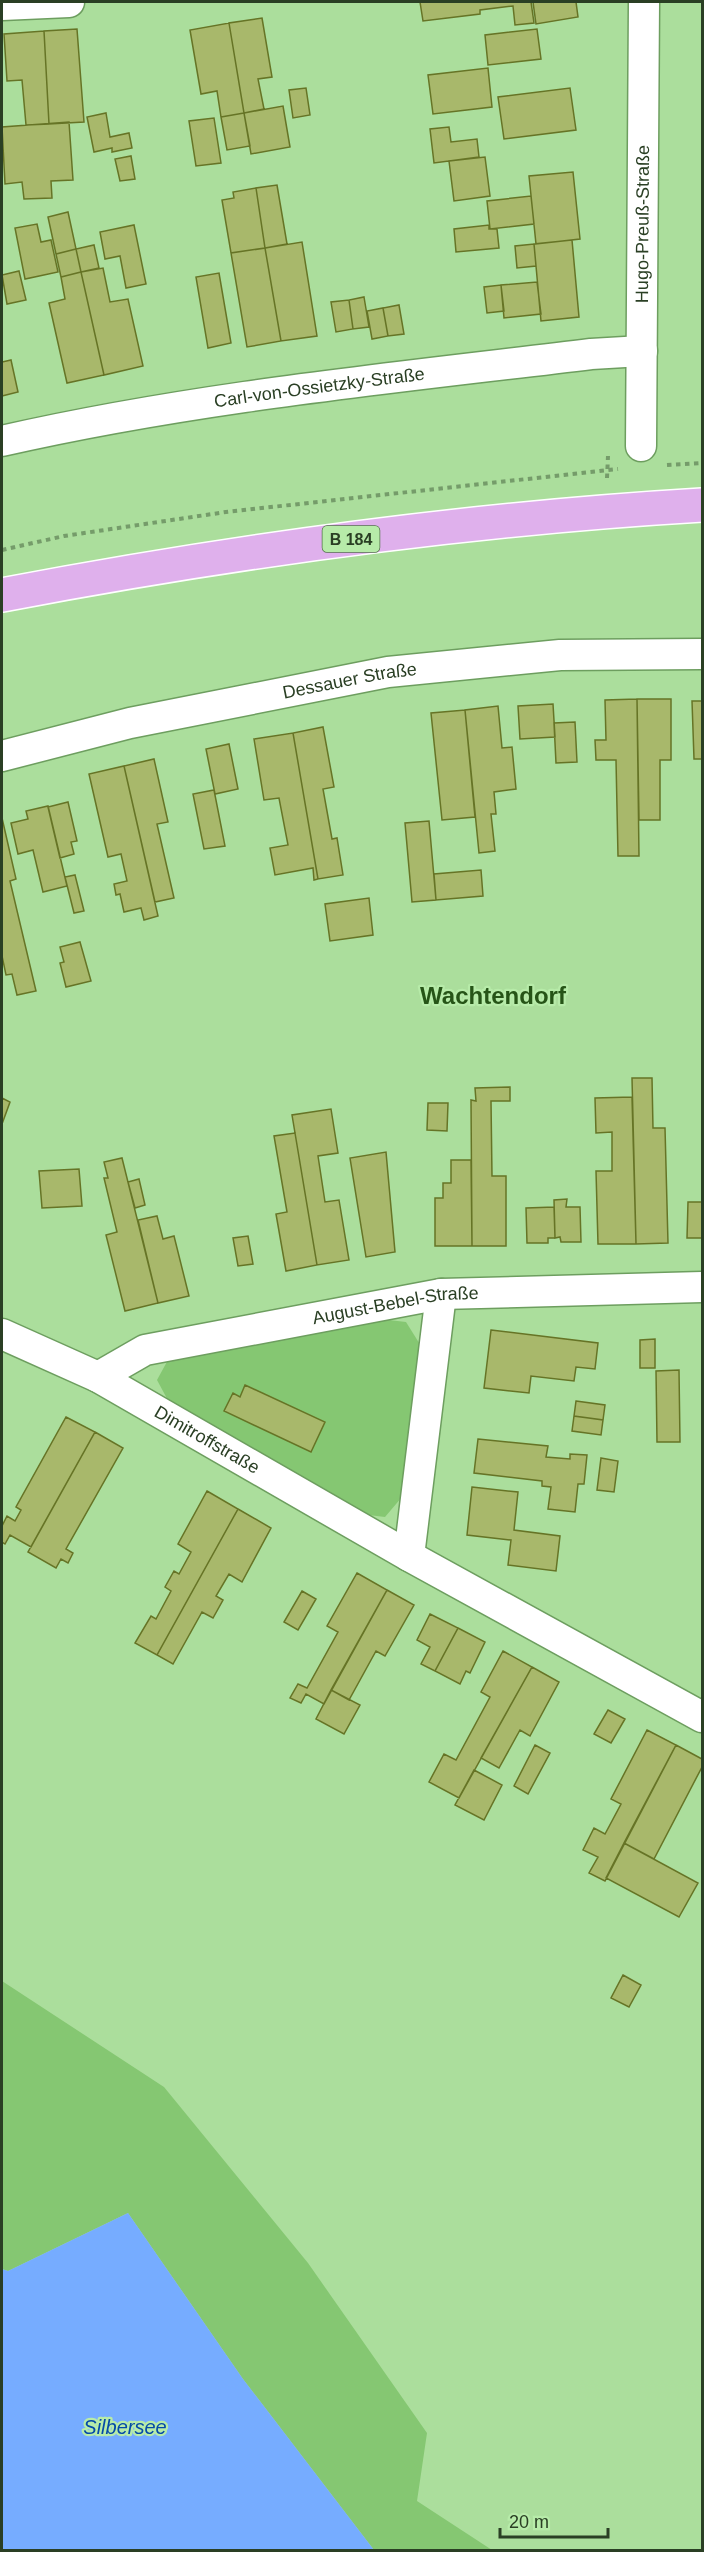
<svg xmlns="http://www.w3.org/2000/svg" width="704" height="2552" font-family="Helvetica,sans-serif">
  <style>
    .green { fill: #85c772 }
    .water { fill: #76acff }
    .building { fill: #a8b86b; stroke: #667426; stroke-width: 1.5 }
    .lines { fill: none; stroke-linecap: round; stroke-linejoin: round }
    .minor-casing { stroke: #6d9e5f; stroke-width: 33 }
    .primary-casing { stroke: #fff; stroke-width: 36 }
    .path { stroke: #759c6a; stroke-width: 4; stroke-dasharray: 4.5 4.5; stroke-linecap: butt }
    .minor { stroke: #fff; stroke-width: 30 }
    .primary { stroke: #dfb0ec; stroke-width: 33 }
    .labels { text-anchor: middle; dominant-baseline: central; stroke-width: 4.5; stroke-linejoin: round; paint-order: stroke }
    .shield { fill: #b7eba9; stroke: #54734c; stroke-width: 1.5 }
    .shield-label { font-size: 16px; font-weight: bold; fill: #2a3f24 }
    .street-label { font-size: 18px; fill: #2a3f24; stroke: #b7eba9 }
    .water-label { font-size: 20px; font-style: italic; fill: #044aa8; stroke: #b7eba9 }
    .district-label { font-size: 24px; font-weight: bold; fill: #265417; stroke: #b7eba9 }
  </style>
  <rect width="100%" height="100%" fill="#abde9c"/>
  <path class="green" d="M380,1319l26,3 15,24 -19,151 -17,20 -33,-4 -181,-107 -14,-26 12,-22z
    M2,1981l162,106 144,176 119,170 -10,68 75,49h-118l-131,-171 -115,-166 -120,58 -6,-2z"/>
  <path class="water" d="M128,2213l115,166 131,171h-372v-281l6,2z"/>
  <path class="building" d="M420,2h111l3,21 -19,2 -2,-19 -33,4v4l-57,7z
    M533,2h43l2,15 -42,7z
    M262,18l10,59 -14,2 6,30 -20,4 -15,-90z
    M229,23l15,90 -23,4 -4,-26 -16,3 -11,-64z
    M77,29l7,93 -35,2 -5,-93z
    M537,29l4,30 -53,6 -3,-30z
    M44,31l5,93 -23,1 -4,-45 -15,1 -3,-47z
    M488,68l4,39 -59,7 -5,-39z
    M306,88l4,27 -17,3 -4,-28z
    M570,88l6,42 -72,9 -6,-42z
    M283,106l7,41 -39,7 -7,-41z
    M106,113l4,24 19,-4 3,15 -20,4v-4l-18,4 -7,-35z
    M244,113l6,33 -23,4 -6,-33z
    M214,118l7,45 -25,3 -7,-45z
    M69,122l4,58 -22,1 1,17 -28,1 -2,-17 -17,2 -3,-57z
    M449,127l2,15 26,-3 2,18 -45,6 -4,-34z
    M131,156l4,23 -15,2 -5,-22z
    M485,157l5,39 -36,5 -5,-40z
    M573,172l7,67 -44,5 -7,-68z
    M277,185l10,59 -22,4 -9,-60z
    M256,188l9,60 -34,5 -9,-53 12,-2 -1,-6z
    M531,196l3,28 -44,5 -3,-28z
    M68,212l8,37 -20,5 -8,-37z
    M37,224l4,18 10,-2 7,32 -33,7 -10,-51z
    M134,225l12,59 -20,4 -6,-32 -15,3 -5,-27z
    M489,225v4h8l2,19 -43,4 -2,-23z
    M572,240l7,77 -38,4 -7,-77z
    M302,242l15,94 -36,5 -16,-93z
    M534,244l2,22 -19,2 -2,-22z
    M94,245l5,23 -18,4 -5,-23z
    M265,248l16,93 -34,6 -16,-94z
    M76,249l5,23 -20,5 -5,-23z
    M103,268l7,34 18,-3 15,67 -39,9 -23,-103z
    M19,271l7,29 -19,4 -5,-29z
    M81,272l23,103 -37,8 -18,-80 16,-4 -4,-22z
    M219,273l12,70 -23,5 -12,-71z
    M537,282l4,32 -37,4 -3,-33z
    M501,285l3,26 -17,2 -3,-26z
    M364,297l5,30 -16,2 -4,-29z
    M349,300l4,29 -17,3 -5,-30z
    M399,305l5,29 -16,2 -5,-28z
    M383,308l5,28 -16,3 -5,-28z
    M11,360l7,32 -16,4v-34z
    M637,699h34v61h-11v60h-21z
    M637,699l2,157h-21l-2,-96h-20l-1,-20h11l-1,-40z
    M692,701h10v58h-8z
    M553,704l2,33 -35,2 -2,-33z
    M498,706l4,42 10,-1 4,42 -22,3 2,22h-5l4,37 -16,2 -14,-143z
    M465,710l10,107 -33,3 -11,-107z
    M575,722l2,40 -21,1 -2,-40z
    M323,727l11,60 -11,2 9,50 5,-1 6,37 -25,4 -25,-146z
    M293,733l25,146 -4,1 -1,-12 -38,7 -5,-27 18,-3 -9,-47 -15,2 -10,-61z
    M229,744l9,45 -23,5 -9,-45z
    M154,759l14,63 -11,2 17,74 -19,4 -31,-136z
    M124,766l34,150 -14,4 -3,-12 -17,4 -4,-18 -4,1 -2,-11 13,-3 -6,-27 -13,3 -19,-83z
    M214,790l11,56 -21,3 -11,-55z
    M68,802l9,39 -6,1 3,12 -14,4 -12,-51z
    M48,806l19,80 -24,6 -10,-42 -15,4 -7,-31 17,-4 -2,-8z
    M2,818l14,61 -6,2 26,110 -19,4 -5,-21 -6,1 -4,-19z
    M429,821l7,79 -24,2 -7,-79z
    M481,870l2,26 -47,4 -2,-26z
    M75,875l9,36 -10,2 -9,-36z
    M369,898l4,37 -43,6 -5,-37z
    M80,942l11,39 -25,6 -6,-24 4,-1 -4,-15z
    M632,1078h20l1,50h12l3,115 -32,1z
    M510,1087v14h-19l1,75h14v70h-34l-1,-146 5,1 -1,-13z
    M632,1097l4,147h-38l-2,-73h16v-39l-16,1 -1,-35z
    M2,1098l8,4 -8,22z
    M428,1103h20l-1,28 -20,-1z
    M331,1109l7,44 -20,3 7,46 14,-2 10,60 -32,5 -25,-150z
    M295,1133l22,132 -31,6 -10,-57 11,-2 -13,-76z
    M386,1152l9,100 -29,5 -16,-99z
    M122,1158l36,145 -33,8 -19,-76 11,-3 -13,-54h4l-4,-16z
    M451,1160h20l1,86h-37v-48h8v-15h8z
    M79,1169l3,37 -40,2 -3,-37z
    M139,1179l6,26 -10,3 -7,-26z
    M567,1199l-1,8h14l1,35h-20l-1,-5 -5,1 -1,-38z
    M688,1202h14v36h-15z
    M554,1207l1,31h-7v5h-21l-1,-35z
    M157,1216l6,23 11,-3 15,60 -31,7 -20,-83z
    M248,1236l5,28 -15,2 -5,-28z
    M491,1330l107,13 -3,26 -19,-2 -2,14 -43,-5 -2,17 -45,-5z
    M655,1339v29h-15v-28z
    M679,1370l1,72h-23l-1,-71z
    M245,1385l80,37 -14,30 -87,-41 9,-18 7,4z
    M576,1401l29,4 -2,15 -29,-4z
    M574,1416l29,4 -2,15 -29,-4z
    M66,1417l29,15 -64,115 -21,-12 -5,9 -3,-2v-16l5,-10 8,5 6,-11 -5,-3z
    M95,1432l28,16 -57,101 7,4 -5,10 -7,-4 -5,9 -28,-16z
    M478,1439l70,7 -2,11 24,2v-5l17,1 -3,29h-6l-3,28 -27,-3 3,-22 -9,-1v-5l-68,-8z
    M601,1458l17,3 -4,31 -17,-2z
    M472,1487l46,5 -4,38 46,6 -4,35 -48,-6 3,-25 -44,-5z
    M207,1491l31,18 -81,146 -22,-12 16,-27 5,3 15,-28 -6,-4 9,-16 5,3 12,-22 -13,-8z
    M238,1509l33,19 -29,54 -13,-8 -13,22 7,4 -10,18 -11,-6 -29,52 -16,-9z
    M357,1573l30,17 -63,114 -18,-10 -5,9 -11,-5 8,-14 9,4 31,-56 -11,-6z
    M387,1590l27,15 -29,51 -9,-5 -27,49 -18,-10z
    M302,1591l14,8 -18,31 -14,-8z
    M430,1614l28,14 -23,43 -14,-7 9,-17 -13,-7z
    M458,1628l27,14 -15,31 -4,-2 -6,13 -25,-13z
    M503,1651l29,16 -73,131 -30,-16 15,-28 12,6 34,-63 -9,-5z
    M532,1667l27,15 -29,54 -10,-6 -21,38 -18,-10z
    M331,1690l29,15 -16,29 -28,-15z
    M608,1710l17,9 -14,24 -17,-9z
    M647,1730l29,15 -71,136 -16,-8 9,-16 -15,-7 11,-22 11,6 16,-30 -10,-5z
    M535,1745l15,8 -22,41 -14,-8z
    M676,1745l26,14v8l-48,92 -30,-16z
    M474,1770l28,15 -18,35 -29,-15z
    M624,1843l74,40 -19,34 -73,-39z
    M623,1975l18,10 -12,22 -18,-9z"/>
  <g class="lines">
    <g class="minor-casing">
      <g id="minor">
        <path d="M2,5l67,-3"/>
        <path id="s1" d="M2,441c193,-44 392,-63 589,-87l51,-3"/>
        <path id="s2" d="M641,446l3,-444"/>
        <path id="s3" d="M2,756l128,-33 258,-51 172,-17 142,-1"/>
        <path id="s4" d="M2,1334l96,43 311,179 293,161"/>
        <path id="s5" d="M98,1377l47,-27 296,-56 261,-7"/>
        <path d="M409,1556l32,-262"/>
      </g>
    </g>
    <g class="primary-casing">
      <path id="primary" d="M2,595c231,-44 465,-76 700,-90"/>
    </g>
    <path class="path" d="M667,465l35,-2
      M607,478l1,-22
      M2,550l62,-14 162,-24 392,-43"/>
    <use href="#minor" class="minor"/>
    <use href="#primary" class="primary"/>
  </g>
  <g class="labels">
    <rect class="shield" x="322.5" y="526" width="57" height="26" rx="4.5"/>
    <g class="shield-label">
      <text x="351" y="539">B 184</text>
    </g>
    <g class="street-label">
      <text stroke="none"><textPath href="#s2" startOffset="222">Hugo-Preuß-Straße</textPath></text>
      <text stroke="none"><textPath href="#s1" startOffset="322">Carl-von-Ossietzky-Straße</textPath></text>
      <text stroke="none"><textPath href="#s3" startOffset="356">Dessauer Straße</textPath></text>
      <text stroke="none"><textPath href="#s5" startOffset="309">August-Bebel-Straße</textPath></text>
      <text stroke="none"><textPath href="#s4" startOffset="231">Dimitroffstraße</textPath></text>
    </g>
    <g class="water-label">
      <text x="125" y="2427">Silbersee</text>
    </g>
    <g class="district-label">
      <text x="493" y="995">Wachtendorf</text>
    </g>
  </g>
  <rect width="704" height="2552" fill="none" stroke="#2a3f24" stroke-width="6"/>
  <path d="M500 2528v9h108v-9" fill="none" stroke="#2a3f24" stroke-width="3"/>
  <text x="509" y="2528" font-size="18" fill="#2a3f24" stroke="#b7eba9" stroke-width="4.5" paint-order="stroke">20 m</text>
</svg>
